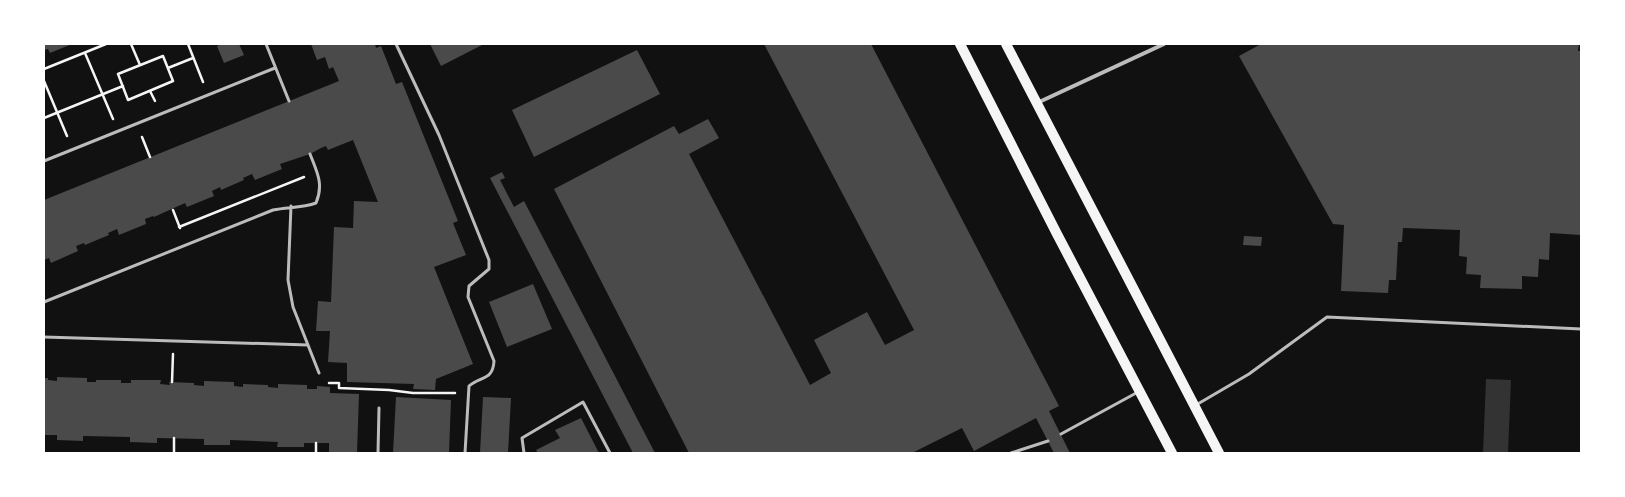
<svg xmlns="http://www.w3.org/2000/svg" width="1625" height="497" font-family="Helvetica,sans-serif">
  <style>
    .water { fill: #333 }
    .building { fill: #4a4a4a }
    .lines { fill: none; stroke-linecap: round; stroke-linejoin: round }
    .path { stroke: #f5f5f5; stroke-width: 2.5 }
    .service { stroke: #bcbcbc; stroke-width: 3 }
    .minor { stroke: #bcbcbc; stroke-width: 4 }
    .primary { stroke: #f5f5f5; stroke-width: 10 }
  </style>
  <rect width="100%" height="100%" fill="#111"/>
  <path class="water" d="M1486,379l25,1 -3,73h-25z"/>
  <path class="building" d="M44,44h28l-22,9 -2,-4 -4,1z
    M222,44h17l5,11 -20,8 -7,-17z
    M311,44h64l1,4 5,-2 15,38 6,-2 56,139 -5,2 13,32 -32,12 39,97 -37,15 -1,11 -22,-1 1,-5 -67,-2v-19l-19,-1 2,-31h-14l2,-30 13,1 3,-75 19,1 1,-27 24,1 -25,-62 -25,10 -2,-4 -5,2 -11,6 -30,10 2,5 -27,11 -3,-6 -9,4 1,2 -23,10 -1,-3 -8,4 2,5 -27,11 -2,-4 -31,14 -1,-1 -8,3 1,5 -27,11 -2,-6 -9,4 1,2 -24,10 -1,-2 -8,3 2,5 -27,12 -2,-5 -5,2v-60l295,-119 -6,-14 -4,2 -4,-12 -8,3z
    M430,44h54l-43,22z
    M764,44h107l188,362 -10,5 21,42h-16l-18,-35 -62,33 -12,-23 -50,25h-223l-135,-264 120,-63 5,8 29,-15 11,19 -30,16 121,231 21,-12 -17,-33 53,-28 18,33 29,-15z
    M1261,44h318l-1,7h3v184l-31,-2 -1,27 -10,-1 -1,18 -16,-1v13l-42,-1 1,-13 -15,-1 1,-17 -8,-1 1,-26 -57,-2 -1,14h-4l-2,38h-7l-1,13 -47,-2 3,-66 -11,-1 -94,-168z
    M637,50l23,44 -126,63 -22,-47z
    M502,172l3,6 -5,2 14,27 10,-6 131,252h-22l-143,-275z
    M1244,236l18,1 -1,9 -18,-1z
    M533,284l19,45 -45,18 -18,-45z
    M57,377l30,1v4h9v-2h25v3h10v-3h30l-1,4 10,1 -1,-3 25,1v2l10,1v-5l30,1v4l9,1v-3l25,1v2l10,1v-4l29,1v4h10v-3l13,1v6l29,1 -2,59h-28v-10h-25v4h-27l1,-5 -48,-2v5h-26v-6l-47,-1v5l-27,-1v-5l-47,-1v5l-26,-1v-5h-13v-57h4v2l9,1z
    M396,397l55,3 -2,53h-56z
    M483,397l28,1 -3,55h-28z
    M581,418l18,35h-61l-2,-3 24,-12 -5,-8z"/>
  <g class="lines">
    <path class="path" d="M131,44l9,21
      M188,44l15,38
      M85,53l28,66
      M163,56l10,25 -45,19 -10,-26z
      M168,68l25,-10
      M44,69l62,-25
      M44,81l23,55
      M150,91l5,10
      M44,118l79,-32
      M142,137l8,20
      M173,210l7,18
      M179,227l125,-50
      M172,382l1,-28
      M329,383h10v5l50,2 24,3h42
      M174,453v-15
      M316,453v-10"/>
    <path class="service" d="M266,44l23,57
      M396,44l43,91 50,125v9l-20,17 -1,11 26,64c-1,20 -14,15 -25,25l-4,67
      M44,161l231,-93
      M291,206l-3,74 5,27 26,66
      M44,302l229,-92c15,-3 29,-2 43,-7 8,-19 1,-31 -6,-49
      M44,337l264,8
      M1196,405l53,-31 78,-57 254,12
      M1061,434l77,-42
      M378,453l1,-45
      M524,453l-2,-15 61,-36 27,51
      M1011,453l37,-12"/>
    <path class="minor" d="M1037,103l127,-59"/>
    <path class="primary" d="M960,44l97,190 115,219
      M1006,44l213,409"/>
  </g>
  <rect width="1625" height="497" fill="none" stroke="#ffffff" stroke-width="90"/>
</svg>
